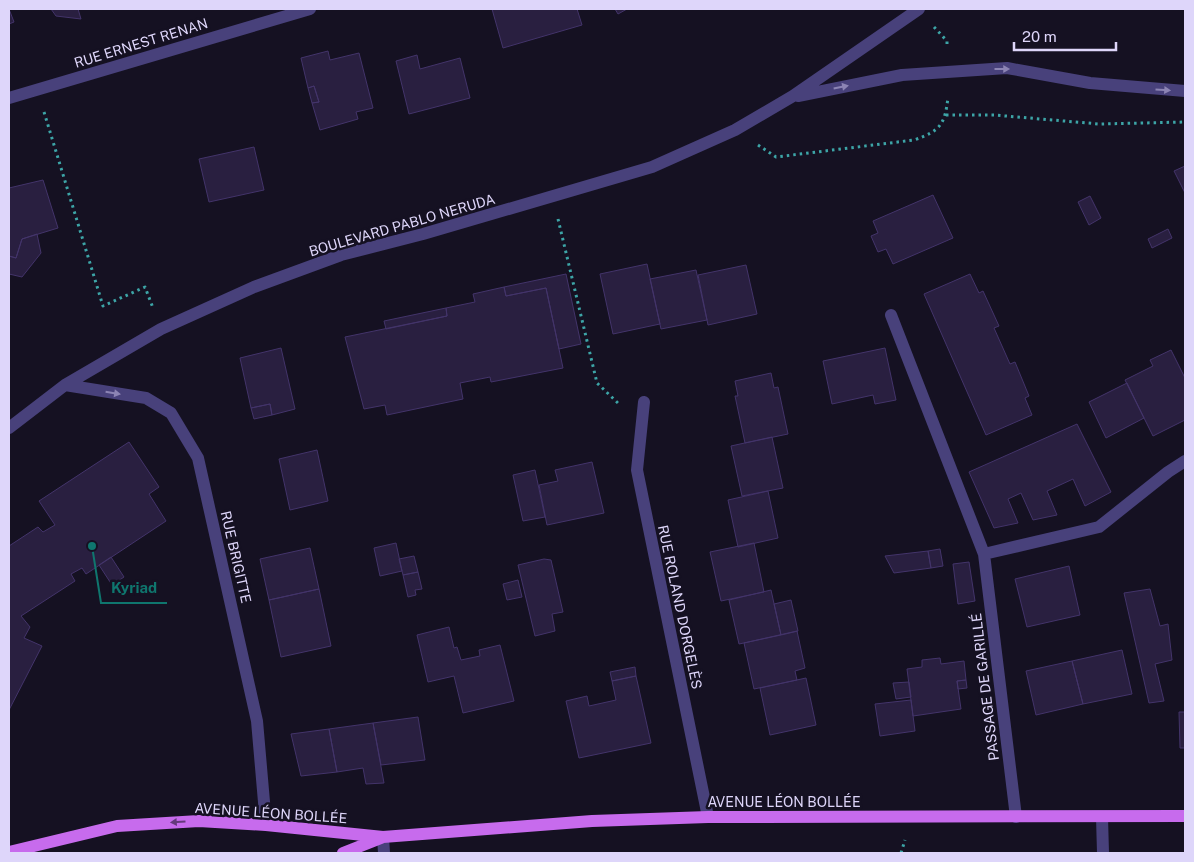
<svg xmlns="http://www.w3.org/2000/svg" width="1194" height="862" font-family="'Public Sans',sans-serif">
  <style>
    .building { fill: #291f40; stroke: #43346a }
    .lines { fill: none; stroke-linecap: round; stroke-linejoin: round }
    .path { stroke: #3da5a7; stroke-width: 3; stroke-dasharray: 2.5 4; stroke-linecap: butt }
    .service { stroke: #48417b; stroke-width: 12 }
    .minor { stroke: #48417b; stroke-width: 12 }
    .primary { stroke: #c76bed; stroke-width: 12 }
    .oneway { fill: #8c84b4 }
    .oneway2 { fill: #65397d }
    .labels { text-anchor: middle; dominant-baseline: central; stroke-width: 5; stroke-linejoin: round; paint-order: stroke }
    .street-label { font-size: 14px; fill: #ded6fa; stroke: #151122 }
    .leader { fill: none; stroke: #0f766e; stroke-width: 2 }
    .callout-dot { fill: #0f766e; stroke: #151122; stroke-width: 2 }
    .callout-label { font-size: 15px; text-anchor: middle; font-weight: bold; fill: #0f766e; stroke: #151122; stroke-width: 5; stroke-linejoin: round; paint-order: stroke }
  </style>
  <rect width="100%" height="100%" fill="#151122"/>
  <path class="building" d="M9,9l5,13 -5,2z
    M51,9h27l3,10 -25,-3z
    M492,9h85l5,16 -79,23z
    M615,9h12l-9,5z
    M328,51l2,9 29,-7 14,55 -17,4 2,7 -38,11 -8,-27 7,-1 -5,-16 -6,2 -7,-30z
    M417,55l3,14 40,-11 10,40 -61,16 -13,-53z
    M314,86l5,16 -7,1 -4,-15z
    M254,147l10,43 -55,12 -10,-43z
    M1185,166v27l-11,-22z
    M43,180l15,48 -36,11 -6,19 -7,-2v-68z
    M933,195l20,43 -60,26 -7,-15 -8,3 -7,-16 7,-3 -5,-12z
    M1090,196l11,22 -12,7 -11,-23z
    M1168,229l4,9 -20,10 -4,-9z
    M37,234l4,19 -19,24 -13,-3v-18l7,2 6,-19z
    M647,264l13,60 -47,10 -13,-60z
    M746,265l11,49 -49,11 -10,-50z
    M696,270l11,50 -46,9 -11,-50z
    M566,274l15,70 -22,5 -13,-61 -40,8 -2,-9z
    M970,274l9,19 4,-2 16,35 -5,2 16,36 5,-2 14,34 -4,2 7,17 -46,20 -62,-141z
    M504,287l2,9 40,-8 17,80 -72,14 -1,-5 -30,6 3,16 -76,16 -2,-10 -21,4 -19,-72 102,-21 -1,-8 29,-6 -2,-8z
    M446,308l1,8 -61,13 -2,-8z
    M281,348l14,61 -23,6 -2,-11 -19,4 -11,-50z
    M885,348l11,52 -21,4 -2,-9 -41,9 -9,-43z
    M1171,350l14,28v42l-32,16 -28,-56 28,-14 -3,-6z
    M771,373l3,15 4,-1 10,47 -43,9 -10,-47h3l-3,-15z
    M1127,383l17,35 -38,20 -17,-36z
    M270,404l2,11 -18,4 -3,-11z
    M1077,424l34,68 -26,14 -12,-27 -26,12 10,24 -24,5 -12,-27 -13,6 10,24 -24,5 -25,-56z
    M772,437l11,51 -41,8 -11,-50z
    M129,442l30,45 -10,7 17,27 -80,53 -4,-6 -11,6 4,7 -54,35 9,11 -6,11 18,8 -33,64v-164l29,-19 5,5 12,-7 -16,-24z
    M317,450l11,51 -38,9 -11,-51z
    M592,462l12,51 -57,12 -8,-40 19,-4 -3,-11z
    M535,470l10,47 -22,4 -10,-46z
    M768,491l10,47 -40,9 -10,-47z
    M396,543l6,28 -22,5 -6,-28z
    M754,543l10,49 -43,9 -11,-49z
    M310,548l9,41 -50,11 -9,-41z
    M940,549l3,17 -12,2 -3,-17z
    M928,551l3,17 -37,5 -9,-17z
    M414,556l4,16 -15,3 -4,-16z
    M111,557l13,20 -12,8 -13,-20z
    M544,559l7,1 12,52 -11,2 3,17 -20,5 -17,-71z
    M969,562l6,39 -17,3 -5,-40z
    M1069,566l11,49 -53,12 -12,-48z
    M418,572l4,17 -7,1 1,5 -8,2 -5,-22z
    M518,580l4,17 -15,3 -4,-16z
    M319,589l12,57 -50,11 -12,-57z
    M1150,589l10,37 8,-2 4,36 -17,4 9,37 -15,2 -25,-110z
    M771,590l10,45 -42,9 -10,-44z
    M791,600l7,31 -17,4 -7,-31z
    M449,627l5,21 3,-1 4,13 19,-4 -1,-6 21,-5 14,56 -51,12 -9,-37 -26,6 -11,-47z
    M797,631l8,37 -10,3 2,9 -43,9 -10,-46z
    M1122,650l10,44 -49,10 -11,-43z
    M940,658l1,6 23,-3 2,19 -9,1 4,28 -48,7 -6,-47 15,-2v-7z
    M1072,661l11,43 -47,11 -10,-44z
    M635,667l1,9 -24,5 -2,-9z
    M636,676l15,67 -72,15 -13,-57 21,-5 2,10 27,-6 -4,-19z
    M806,678l10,47 -46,10 -10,-47z
    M966,680l1,8 -9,1 -1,-8z
    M909,682l2,15 -15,2 -3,-16z
    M911,700l4,31 -35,5 -5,-32z
    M1179,712h6v36h-5z
    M418,717l7,43 -44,5 -8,-42z
    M373,723l11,60 -18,1 -3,-16 -26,4 -8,-43z
    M329,729l8,43 -36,4 -10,-42z"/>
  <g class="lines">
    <path class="path" d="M934,27l13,14v7
      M44,112l59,194 42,-19 8,21
      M946,115h48l105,9 86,-2
      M758,145l18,12 138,-17c26,-9 31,-15 34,-43
      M558,219l39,164 22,21
      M901,853l4,-13"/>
    <path class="service" d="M1102,817l1,36"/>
    <path class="minor" d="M798,96l104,-21 105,-7 83,15 95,8
      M9,98l301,-89
      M891,315l93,239
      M65,385l81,13 25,15 27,45 59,263 9,104
      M644,402l-7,68 71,347
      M9,428l56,-43 96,-56 93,-42 87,-32 82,-21 229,-67 83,-37 58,-34 126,-87
      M1016,817l-32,-263 115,-27 69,-55 17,-11
      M383,837l1,16"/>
    <path class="primary" d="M9,852l108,-26 82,-5 67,4 117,12 209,-16 116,-4 477,-1
      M343,853l38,-15"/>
  </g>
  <defs><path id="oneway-solid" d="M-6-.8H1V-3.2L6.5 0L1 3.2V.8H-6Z" transform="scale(1.25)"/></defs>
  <g class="oneway">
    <use href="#oneway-solid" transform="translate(1002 69)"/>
    <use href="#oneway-solid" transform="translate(841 87) rotate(-11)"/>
    <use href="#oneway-solid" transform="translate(1163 90) rotate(4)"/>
    <use href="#oneway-solid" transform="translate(113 393) rotate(9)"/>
  </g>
  <use class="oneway2" href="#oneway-solid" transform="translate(178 822) rotate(176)"/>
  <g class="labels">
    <g class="street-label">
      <text transform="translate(141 43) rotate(-17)">RUE ERNEST RENAN</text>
      <text transform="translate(402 225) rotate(-16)">BOULEVARD PABLO NERUDA</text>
      <text transform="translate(236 557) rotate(77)">RUE BRIGITTE</text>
      <text transform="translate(680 607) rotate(78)">RUE ROLAND DORGELÈS</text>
      <text transform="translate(985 687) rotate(-97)">PASSAGE DE GARILLÉ</text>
      <text x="784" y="802">AVENUE LÉON BOLLÉE</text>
      <text transform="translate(271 813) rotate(4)">AVENUE LÉON BOLLÉE</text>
    </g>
  </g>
  <path class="leader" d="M92 546L101 603H167"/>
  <circle class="callout-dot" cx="92" cy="546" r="5"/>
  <g class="callout-label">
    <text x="134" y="593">Kyriad</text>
  </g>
  <rect width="1194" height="862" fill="none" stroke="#ded6fa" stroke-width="20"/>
  <path d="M1014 42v8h102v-8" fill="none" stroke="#ded6fa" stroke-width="2.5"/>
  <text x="1022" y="42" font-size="15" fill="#ded6fa" stroke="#151122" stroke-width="4" paint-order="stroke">20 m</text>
</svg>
